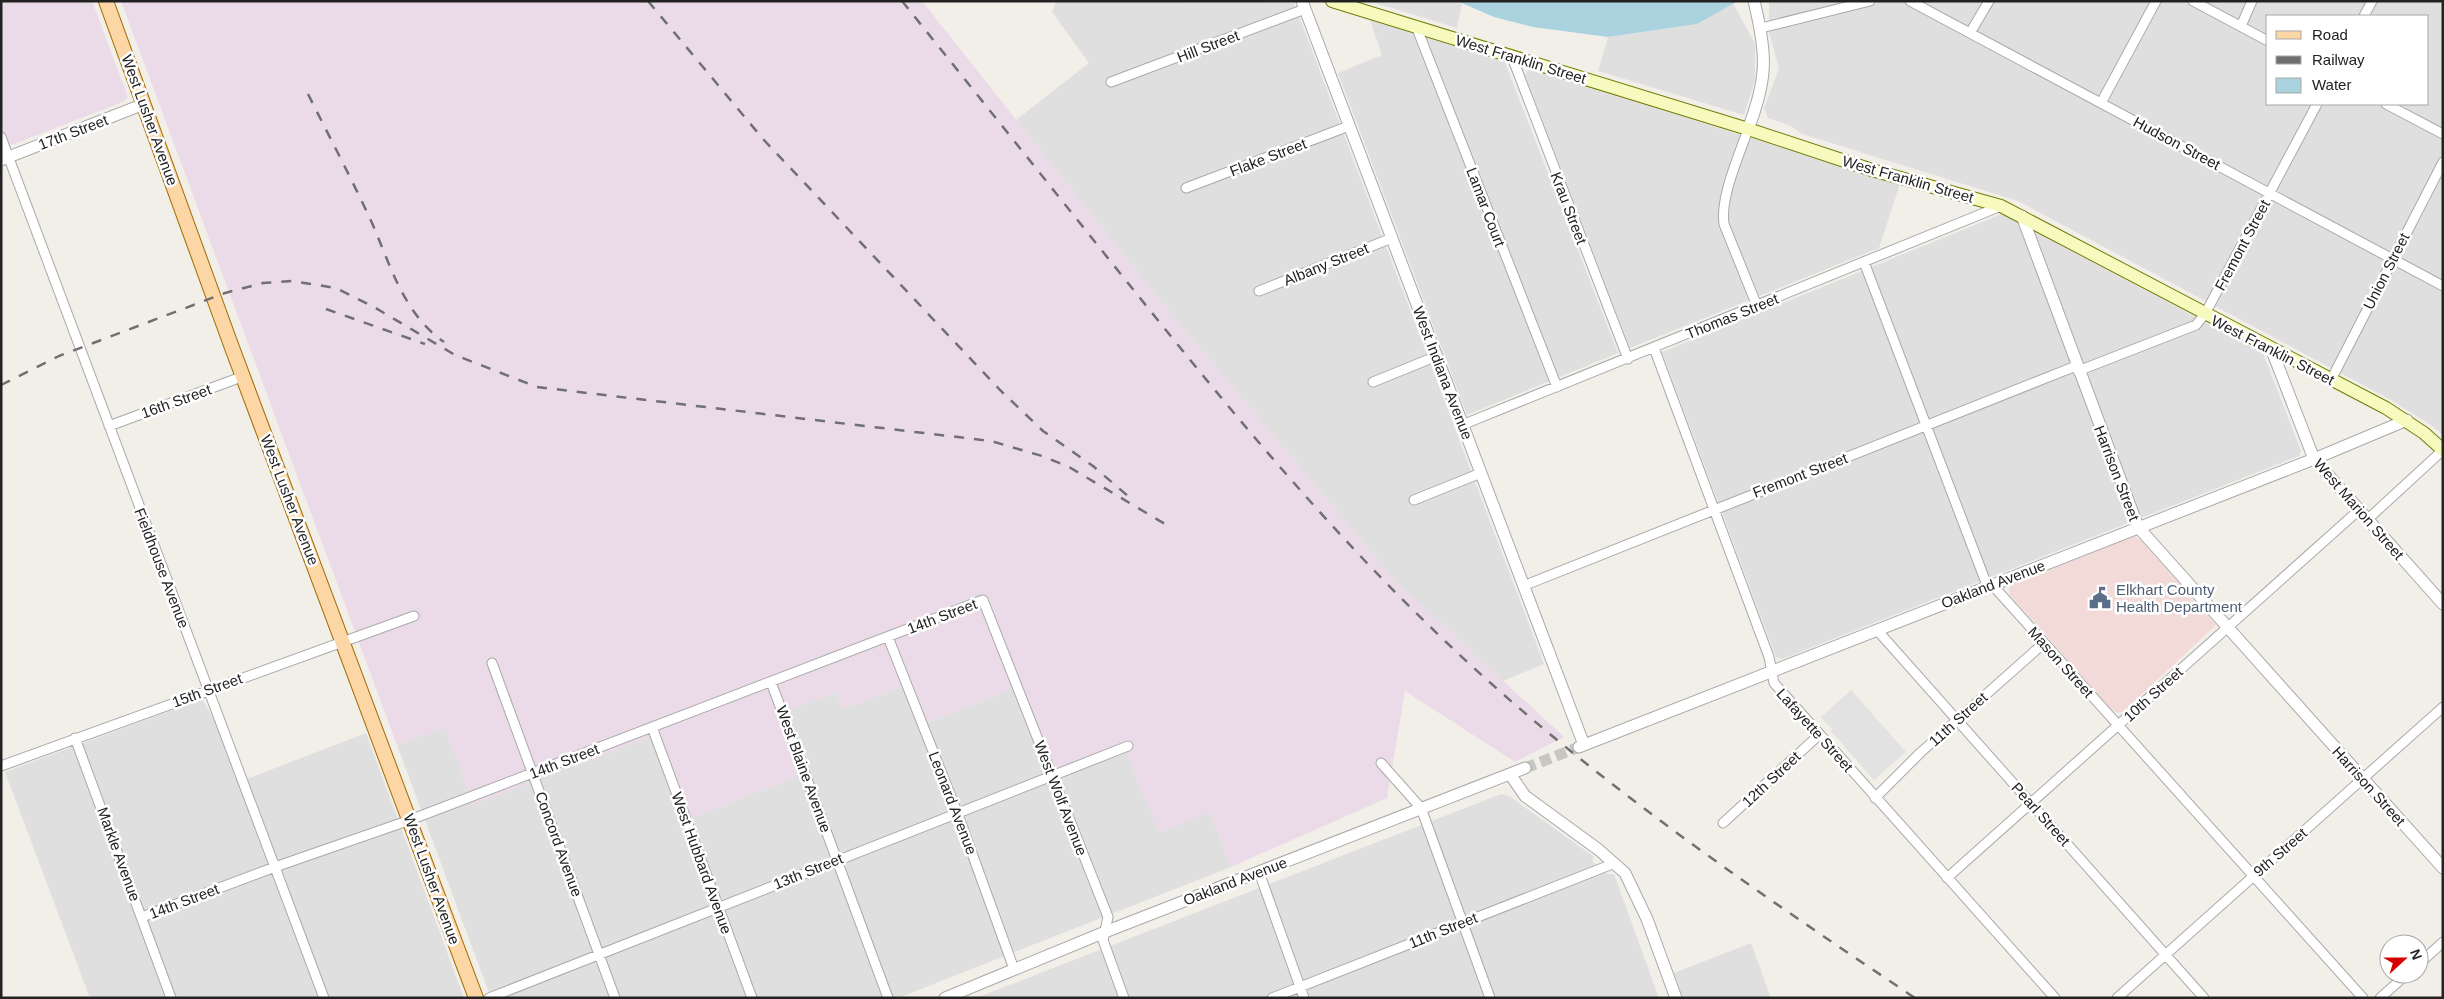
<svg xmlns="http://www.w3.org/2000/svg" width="2444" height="999" font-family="Arial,sans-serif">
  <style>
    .residential { fill: #e0dfdf; fill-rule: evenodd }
    .commercial { fill: #f2dad9 }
    .industrial { fill: #ebdbe8 }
    .parking { fill: #e2e2e2 }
    .water { fill: #aad3df }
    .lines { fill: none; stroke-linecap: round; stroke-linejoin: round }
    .tertiary-tunnel { stroke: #c8c6c1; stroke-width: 11; stroke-dasharray: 11 5.5; stroke-linecap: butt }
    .minor-casing { stroke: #a9a9a9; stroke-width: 11 }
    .tertiary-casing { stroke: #a9a9a9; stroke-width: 13 }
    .secondary-casing { stroke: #707d05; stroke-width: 14 }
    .primary-casing { stroke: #a06b00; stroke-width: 16 }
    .minor { stroke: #fff; stroke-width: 9 }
    .tertiary { stroke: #fff; stroke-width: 11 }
    .secondary { stroke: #f7fabf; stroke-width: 12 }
    .primary { stroke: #fcd6a4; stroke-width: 14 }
    .rail { stroke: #707070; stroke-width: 2.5; stroke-dasharray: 10 10; stroke-linecap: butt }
    .labels { text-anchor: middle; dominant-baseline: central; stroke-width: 5; stroke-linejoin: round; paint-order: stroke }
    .street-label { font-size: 15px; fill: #222; stroke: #fff }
    .service-label { font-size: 15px; fill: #4e5e75; stroke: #fff; text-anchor: start }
  </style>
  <rect width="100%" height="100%" fill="#f2efe9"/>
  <path class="residential" d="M1056,1l238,2 250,661 -41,17 -107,-99 -244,-291 -136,-171 73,-57 -37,-51z
    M1369,1h88l5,3 -5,24z
    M1769,1h674v434l-12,-10 -40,-25 -373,-199 -216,-67 -11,-8 -23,-8 -4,-10 15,-39 -10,-37zM2268,16h160v88h-160z
    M1733,3l22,41v36l-11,35 -146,-44 10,-34 89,-13z
    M1370,20l134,40 114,293 -151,62 -129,-342 44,-18z
    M1528,69l372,115 -21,64 -249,100 -105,-273z
    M2002,214l261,139 38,98 -2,5 -517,203 -6,-2 -114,-305z
    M904,686l16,40 92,-37 37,94 76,-33 85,62 21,55 -333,131h-407l-94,-253 48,-18 29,77 176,-68 32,86 128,-51 -23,-60 49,-19 7,17z
    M202,699l15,25 22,58 127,-49 98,265h-374l-85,-226z
    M1501,794l8,2 84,60v6l15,12h6l45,124h-683z
    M1751,943l20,55h-88l-9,-25z"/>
  <path class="commercial" d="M2135,536l6,4 75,85 -92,86 -6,2 -6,-3 -102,-115 -1,-7 4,-4z"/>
  <path class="industrial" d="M1,1h91l36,96 -3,4 -124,48z
    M121,1h801l230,290 244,291 168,155 -49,25 -110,-71 -18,107 -156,69 -21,-55 -51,21 -34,-83 -76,33 -37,-94 -93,37 -15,-40 -61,23 -7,-17 -49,19 23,60 -128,51 -32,-85 -176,68 -29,-77 -48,17z"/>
  <path class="parking" d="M1851,690l55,62 -32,28 -43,-49 1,-2 -11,-12z"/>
  <path class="water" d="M1457,1h281l-41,23 -89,13 -75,-10 -39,-10z"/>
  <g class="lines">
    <path class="tertiary-tunnel" d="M1525,768l54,-21"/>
    <g class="minor-casing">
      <path id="minor" d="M1910,1l533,285
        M2193,1l75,40
        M2364,16l8,-15
        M1416,26l141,361
        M2241,26l11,-25
        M1761,28l109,-27
        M1970,33l19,-32
        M1512,57l116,302
        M1111,82l194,-73
        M2101,103l55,-102
        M2386,104l57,30
        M1748,129c-9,27 -28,68 -24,95l33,82
        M1,137l323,861
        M1186,188l163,-62
        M1864,262l121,318 11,9 367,409
        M1259,291l133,-53
        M1654,348l115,309 5,26 281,315
        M2078,371l118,-46 9,-11 112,-210
        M2331,380l112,-218
        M1373,382l64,-26
        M1462,425l539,-219
        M109,426l135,-50
        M1414,500l67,-27
        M2368,519l75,-69
        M1523,586l553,-220
        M1877,630l327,368
        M888,637l69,175 57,157
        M492,663l123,335
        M771,682l117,316
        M652,727l100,271
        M75,738l96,260
        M1381,763l40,45 69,190
        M1,766l413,-150
        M1875,798l45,-45 124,-110
        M1723,823l96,-88
        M1259,872l45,126
        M1947,878l412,-368
        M142,917l133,-50 135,-47 573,-220 125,317 -5,23 21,58
        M2419,964l24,-22
        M489,998l639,-252
        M1272,998l343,-135
        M2117,998l326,-291
        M2380,998l27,-24"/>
    </g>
    <g class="tertiary-casing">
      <path id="tertiary" d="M1302,1l282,744
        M1748,129c20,-51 19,-75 6,-128
        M1,160l143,-56
        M2022,216l116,311 305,341
        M2271,348l43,111 129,145
        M1579,747l735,-288 93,-39
        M1510,774l15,22 74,54 26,23 22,46 29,79
        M945,998l160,-66 420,-164"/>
    </g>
    <g class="secondary-casing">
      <path id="secondary" d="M1332,1l416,128 124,41 129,36 385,202 38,25 19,17"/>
    </g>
    <g class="primary-casing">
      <path id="primary" d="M106,1l125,344 245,653"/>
    </g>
    <use href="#minor" class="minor"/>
    <use href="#tertiary" class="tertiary"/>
    <use href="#secondary" class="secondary"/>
    <use href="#primary" class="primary"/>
    <path class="rail" d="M648,1l115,138 237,251 43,41 50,35 36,31
      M902,1c78,97 156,195 234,292 98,122 196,241 310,349 143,136 305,246 469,356
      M308,94c19,38 39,76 57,114 23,46 34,103 79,134
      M326,309l99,35
      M1,385l58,-29 166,-63 38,-10 29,-2 44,7 38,19 81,48 82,32 454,54 51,15 27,11 96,57"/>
  </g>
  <defs>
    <g id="civic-bare" transform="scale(1.725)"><path d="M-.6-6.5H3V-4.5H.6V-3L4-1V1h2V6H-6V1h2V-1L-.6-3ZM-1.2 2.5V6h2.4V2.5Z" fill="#5c6f8a" stroke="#fff" stroke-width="2.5" paint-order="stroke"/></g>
  </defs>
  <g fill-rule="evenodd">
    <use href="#civic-bare" x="2100" y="598"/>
  </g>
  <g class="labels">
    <g class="street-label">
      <text transform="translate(1208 46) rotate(-21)">Hill Street</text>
      <text transform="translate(1521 59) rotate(17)">West Franklin Street</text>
      <text transform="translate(150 120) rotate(70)">West Lusher Avenue</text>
      <text transform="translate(73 132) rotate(-21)">17th Street</text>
      <text transform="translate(2177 143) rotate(28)">Hudson Street</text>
      <text transform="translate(1268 157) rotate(-21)">Flake Street</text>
      <text transform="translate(1908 179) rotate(16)">West Franklin Street</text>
      <text transform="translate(1486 207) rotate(69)">Lamar Court</text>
      <text transform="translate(1569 208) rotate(69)">Krau Street</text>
      <text transform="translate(2242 245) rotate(-62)">Fremont Street</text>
      <text transform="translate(1326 264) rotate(-22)">Albany Street</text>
      <text transform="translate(2386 271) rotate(-63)">Union Street</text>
      <text transform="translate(1732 316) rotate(-22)">Thomas Street</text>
      <text transform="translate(2273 350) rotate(27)">West Franklin Street</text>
      <text transform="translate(1443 373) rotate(69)">West Indiana Avenue</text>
      <text transform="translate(176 401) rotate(-20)">16th Street</text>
      <text transform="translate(2117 473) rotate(69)">Harrison Street</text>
      <text transform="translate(1800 475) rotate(-21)">Fremont Street</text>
      <text transform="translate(290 500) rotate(69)">West Lusher Avenue</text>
      <text transform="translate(2359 509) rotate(49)">West Marion Street</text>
      <text transform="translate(162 568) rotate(69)">Fieldhouse Avenue</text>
      <text transform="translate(1993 584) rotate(-21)">Oakland Avenue</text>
      <text transform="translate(942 616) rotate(-21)">14th Street</text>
      <text transform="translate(2061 662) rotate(48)">Mason Street</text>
      <text transform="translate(207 690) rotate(-20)">15th Street</text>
      <text transform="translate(2153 694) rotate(-42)">10th Street</text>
      <text transform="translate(1958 719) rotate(-42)">11th Street</text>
      <text transform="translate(1815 730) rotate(48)">Lafayette Street</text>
      <text transform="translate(564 761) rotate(-21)">14th Street</text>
      <text transform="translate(804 769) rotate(70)">West Blaine Avenue</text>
      <text transform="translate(1771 779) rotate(-43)">12th Street</text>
      <text transform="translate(2369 786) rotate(48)">Harrison Street</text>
      <text transform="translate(1061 798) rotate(69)">West Wolf Avenue</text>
      <text transform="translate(953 803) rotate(69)">Leonard Avenue</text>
      <text transform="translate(2041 814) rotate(48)">Pearl Street</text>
      <text transform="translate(559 844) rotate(70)">Concord Avenue</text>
      <text transform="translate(2280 852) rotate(-41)">9th Street</text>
      <text transform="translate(119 854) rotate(70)">Markle Avenue</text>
      <text transform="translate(702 863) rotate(70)">West Hubbard Avenue</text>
      <text transform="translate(808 871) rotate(-22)">13th Street</text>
      <text transform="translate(432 879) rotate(70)">West Lusher Avenue</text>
      <text transform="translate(1235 881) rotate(-21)">Oakland Avenue</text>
      <text transform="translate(184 901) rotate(-21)">14th Street</text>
      <text transform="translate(1443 930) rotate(-22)">11th Street</text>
    </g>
    <g class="service-label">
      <text x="2116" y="589">Elkhart County<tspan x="2116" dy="17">Health Department</tspan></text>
    </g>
  </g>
  <rect width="2444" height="999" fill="none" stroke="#222222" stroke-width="5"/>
  <rect x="2266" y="15" width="162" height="90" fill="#ffffff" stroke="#a7a7a7"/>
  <rect x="2276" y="31" width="25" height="8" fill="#fcd6a4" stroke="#a7a7a7"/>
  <text x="2312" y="40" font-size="15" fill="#222222">Road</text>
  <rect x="2276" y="56" width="25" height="8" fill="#707070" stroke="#a7a7a7"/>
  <text x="2312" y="65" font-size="15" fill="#222222">Railway</text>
  <rect x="2276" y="78" width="25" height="15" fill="#aad3df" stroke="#a7a7a7"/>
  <text x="2312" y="90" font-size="15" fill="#222222">Water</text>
  <g transform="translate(2404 959) rotate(69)"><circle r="24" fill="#ffffff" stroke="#a7a7a7"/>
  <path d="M0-4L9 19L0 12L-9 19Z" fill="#d40000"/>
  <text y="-8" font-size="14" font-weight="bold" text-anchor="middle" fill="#222222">N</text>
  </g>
</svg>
